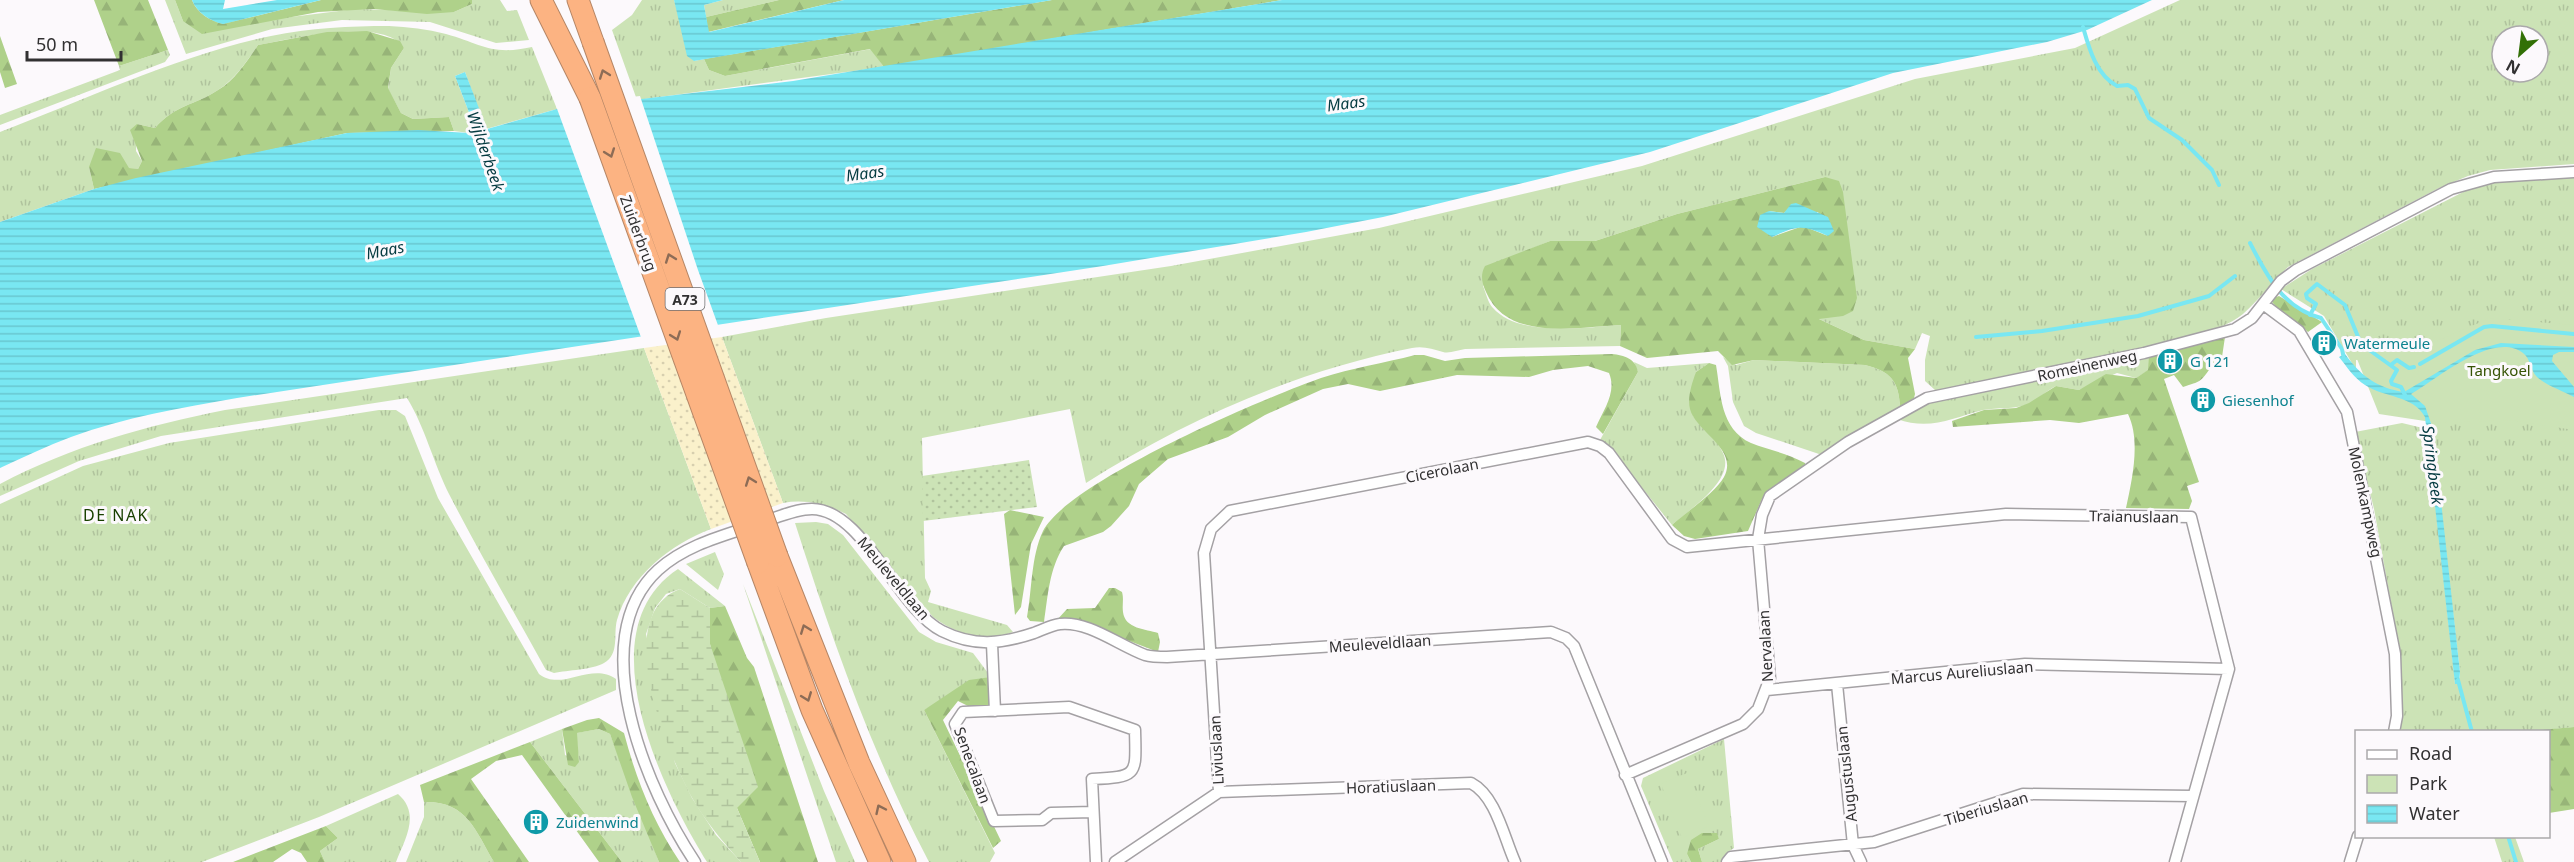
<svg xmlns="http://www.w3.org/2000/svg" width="2574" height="862" font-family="'Noto Sans',sans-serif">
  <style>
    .grass { fill: url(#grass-tufts); fill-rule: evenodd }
    .forest { fill: url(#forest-firs); fill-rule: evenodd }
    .wetland { fill: url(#wetland-marsh) }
    .sand { fill: url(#sand-dots) }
    .park { fill: #cce3b6 }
    .garden { fill: url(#garden-dots) }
    .water { fill: url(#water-rules) }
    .pier { fill: #fcf9fc }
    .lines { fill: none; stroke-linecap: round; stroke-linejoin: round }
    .stream { stroke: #79e7f2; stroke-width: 4 }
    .street-casing { stroke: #a4a1a4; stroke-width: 13 }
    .highway-casing { stroke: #b58666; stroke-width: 23 }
    .street { stroke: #fff; stroke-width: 10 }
    .highway { stroke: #fcb382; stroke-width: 21 }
    .highway-bridge-casing { stroke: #b58666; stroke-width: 23; stroke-linecap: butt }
    .highway-bridge { stroke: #fcb382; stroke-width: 21 }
    .oneway { stroke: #8d6c56 }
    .labels { text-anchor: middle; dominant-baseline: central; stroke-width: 6; stroke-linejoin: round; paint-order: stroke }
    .shield { fill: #fcf9fc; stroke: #6f6d6f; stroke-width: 1.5 }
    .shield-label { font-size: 14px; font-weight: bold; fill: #323132 }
    .street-label { font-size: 15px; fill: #323132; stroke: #fcf9fc }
    .culture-label { font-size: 15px; fill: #0d838f; stroke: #fcf9fc; text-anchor: start }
    .park-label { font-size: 15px; fill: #365304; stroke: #fcf9fc }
    .water-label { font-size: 16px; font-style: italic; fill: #053b41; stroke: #fcf9fc }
    .neighbourhood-label { font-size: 16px; letter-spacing: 1.5px; fill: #194000; stroke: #fcf9fc }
  </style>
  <defs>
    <pattern id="grass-tufts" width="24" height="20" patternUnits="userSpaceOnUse" patternTransform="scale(1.5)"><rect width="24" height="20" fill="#cce3b6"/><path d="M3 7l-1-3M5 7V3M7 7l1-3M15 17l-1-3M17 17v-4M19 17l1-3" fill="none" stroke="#b0c39d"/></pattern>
    <pattern id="forest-firs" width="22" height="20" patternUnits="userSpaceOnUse" patternTransform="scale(1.5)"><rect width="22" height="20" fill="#afd18a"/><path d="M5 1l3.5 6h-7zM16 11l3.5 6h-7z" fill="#97b478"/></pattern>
    <pattern id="wetland-marsh" width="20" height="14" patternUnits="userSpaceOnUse" patternTransform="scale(1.5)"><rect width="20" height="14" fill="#cce3b6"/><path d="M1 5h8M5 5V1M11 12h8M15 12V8" fill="none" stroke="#b0c39d"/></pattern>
    <pattern id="sand-dots" width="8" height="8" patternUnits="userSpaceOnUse" patternTransform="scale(1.5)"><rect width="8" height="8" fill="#faf1cb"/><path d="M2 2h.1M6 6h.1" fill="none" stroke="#d7cfaf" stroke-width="1.8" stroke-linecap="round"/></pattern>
    <pattern id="garden-dots" width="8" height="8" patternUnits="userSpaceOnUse" patternTransform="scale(1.5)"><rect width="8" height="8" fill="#cce3b6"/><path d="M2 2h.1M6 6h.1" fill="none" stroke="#b0c39d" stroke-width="1.8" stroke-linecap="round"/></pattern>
    <pattern id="water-rules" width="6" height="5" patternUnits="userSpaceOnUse" patternTransform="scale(1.5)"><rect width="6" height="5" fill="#79e7f2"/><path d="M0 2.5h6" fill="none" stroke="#69c7d0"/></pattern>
  </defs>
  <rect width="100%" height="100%" fill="#fcf9fc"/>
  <path class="grass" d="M165,0h10l8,21 100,-3 72,-9 99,3 18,-8v-4h28l7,11 10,-1 12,30 -33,3 -66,-21 -88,-2 -70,9 -86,25z
    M642,0h32l20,61 10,-2 5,11 16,6 146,-27 13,18 -247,33 -25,-70 20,-15z
    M723,0h56l-73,17 -2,-12z
    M2180,0h394v164l-84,6 -22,6 -29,12 -151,79c-16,15 -29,33 -45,47 -13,11 -32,16 -47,22l-254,54h-7l-10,-9v-21l5,-24 -8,-3 -7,16 -51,-9 -47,-22 12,-2 -4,-139 -148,37 -82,27h-45l-29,12 -38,33c3,7 5,17 10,22 27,30 92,19 128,17l-1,21 -155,3c-7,1 -16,5 -22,3 -11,-3 -19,-6 -31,-4 -116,23 -227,72 -326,135l-16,-74 -148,29 3,140 6,13 -3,11 79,23 6,7c-28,12 -57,2 -80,-15l-87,-103c-20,-10 -41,-15 -63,-11l-61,-166 104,-19 345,-52 208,-38 263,-62 273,-87 160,-31zM2502,36h36v36h-36z
    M389,26c19,1 38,3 57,8 36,10 45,22 86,13l25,62 -71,20 -21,-57 -10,4 20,52 -6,5 -15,-2 -5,-14 -36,2 -12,-6 -13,-24 3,-21 13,-20c-20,-32 -114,-9 -146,-3 -11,16 -23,34 -40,45 -24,16 -42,14 -63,38l-18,-4 -1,27 6,10 -4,8 -49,-2 5,22 -94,33v-90c87,-33 180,-77 271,-96 39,-8 79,-10 118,-10z
    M168,50l2,5 -5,7 -165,63v-10l120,-45 -1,-4z
    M2574,177v162l-218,21v10l-32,-54 -43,-27 31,-20 161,-82 31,-7z
    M644,348l67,181c-40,15 -82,48 -94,91 -4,15 3,34 -13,43 -12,7 -36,7 -50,10l-8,-3c-32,-58 -66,-116 -97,-176 -15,-30 -25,-69 -42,-96l-246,38 -82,25 -79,35v-12c72,-38 146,-58 225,-74z
    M2149,356v14l-13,8 -19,-5 -38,17 -23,-4c-10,5 -17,13 -27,18 -16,6 -31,3 -46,6 -31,8 -53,21 -86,9l34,-18z
    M1723,357l13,8 18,-5 111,5c25,6 34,16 35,42l-74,46 -7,1 -63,-21 -12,-7 -11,-24 -5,-36z
    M1634,362l13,6 62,-5 -13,9 -3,44c10,12 24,23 30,37 13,27 -33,56 -51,72l-63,-78 -9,-7 38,-68z
    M2484,407l90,14v306l-47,5 -129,-1 2,-78 -26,-144 -19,-77 47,-9 25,6 27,243 1,12h4l1,-12 -30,-256z
    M379,410h17l9,6 33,82 101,176c23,18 52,-13 77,5v11l-297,127 -117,45h-202v-358l83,-38 86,-23z
    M816,522l12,2 15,11 76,97 17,10 37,11 18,24 -67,33 71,143 -5,9h-61c-57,-108 -97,-223 -134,-339z
    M715,552l9,22 -6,16 -32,-26z
    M678,569l47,37 -15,2 -30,-19 -14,5 -11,14 -9,26 29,129 17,35 24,37 25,27h-34c-44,-71 -123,-231 -29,-293z
    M743,584l81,207 31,71h-19z
    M562,729l3,26 14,7 -3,-29 23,-4 11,5 49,128h-37l-92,-120z
    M1724,739l10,109 -6,4 -5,10h-21l-4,-13 21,-10 -3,-6 -29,21 4,8h-18l-32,-76 2,-8z
    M398,794c23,20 7,45 -2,68h-71l-5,-11 18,-13 -12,-12z
    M424,802c43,-1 51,28 70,60h-88l18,-45z
    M2494,837h21l9,25h-22z"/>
  <path class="forest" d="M94,0h54l20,50 -49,16z
    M175,0h17c5,13 18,21 31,24l98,-24h151v4l-18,8 -27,2 -53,-5 -56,3 -116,22 -19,-13z
    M779,0h65l-136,32 -2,-15z
    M1052,0h230l-398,67 -14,-18 -145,27 -16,-6 -5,-11z
    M367,31l33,10 4,7 -13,20 -3,20 13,25 12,6 36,-2 5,14 -107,2 -253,56 -5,-22 7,-19 24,5 9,15 9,1 4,-8 -12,-31 7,-6 18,4c21,-24 39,-22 63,-38 17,-10 29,-29 40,-45l69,-13z
    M0,36l17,48 -12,4 -5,-16z
    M1825,177l14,4 4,11 14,106 -4,13 -10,5 -24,3 45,21 51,9 -7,9 7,36 -1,4 -14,9c-1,-26 -10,-36 -35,-42l-111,-5 -22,5 -14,-14 -71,7 -27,-12 1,-21c-44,2 -114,17 -135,-33 -4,-9 -6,-17 -1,-26l65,-25h45l82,-27zM1796,204l15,8h7l10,24 -25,-10 -31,11 -3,-26 15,2z
    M2279,296l43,26 -14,10c-12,-11 -30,-20 -38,-33z
    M2225,337l-3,20c-3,5 -8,5 -11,10 -11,16 -10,14 -28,20l-9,-12 -10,4 35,103 -12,4 5,15 -3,8 -63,-1c6,-28 15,-67 2,-94l-49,9 -29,-3 -97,7 -1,-6 32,-11 32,-2 13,-5 27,-17 23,4 27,-16 30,4 12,-8 1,-14z
    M1612,354c12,1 24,5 26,18l-35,62 -7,-7c8,-18 21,-35 13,-54l-21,-7 -35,4 -24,7 -72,-2 -77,16 -32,-7 -25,5 -58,26 -37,22 -60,22 -29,25 -10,22 -18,20 -8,6 -39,14c-15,23 -16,50 -20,76l-14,-1 -3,-4c5,-27 4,-61 16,-86 26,-50 221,-133 278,-153 31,-10 63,-15 94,-23h9l21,6 20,-3z
    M1709,363l7,2c5,29 4,64 35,78 18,7 36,10 54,20v4l-43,32 -14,32 -53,8 -11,-3 -12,-11c13,-12 44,-33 52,-48 15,-28 -28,-45 -34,-68 -3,-11 2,-26 6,-37z
    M1010,510l34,7 -13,27 -10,63 -6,8 -11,-101z
    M1109,588h6l7,4c2,7 0,13 1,20 2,17 23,17 35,21l2,9 -2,10 -47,-18 -55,-13 11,-12 28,-1z
    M725,606l22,52 7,9 64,195h-58l-23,-54 -27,-164v-36z
    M991,677l-1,28 -22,1 -10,-5 -15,19 58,121 -8,7 -69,-138 45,-30z
    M599,718l25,15c12,46 29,89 56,129h-21l-27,-65 -22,-63 -11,-5 -22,4 2,29 -4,5 -7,-2 -6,-36 25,-9z
    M2574,727v82l-25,4 -1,-81 -21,-1z
    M530,742l92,120h-23l-77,-107 -26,6 -25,18 58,83h-35c-19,-32 -27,-61 -70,-60l-4,-17z
    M326,826l12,12 -18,13 5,11h-18l-6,-9 -9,-4 -19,13h-40z
    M1702,833h15l2,6 -21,10 4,13h-11l-4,-8 4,-14z"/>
  <path class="wetland" d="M680,589l30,19v36l48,143 -21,21 23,54h-19c-19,-21 -36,-41 -50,-66 -24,-45 -81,-181 -11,-207z"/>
  <path class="sand" d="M722,337l61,166 -72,26 -67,-181z"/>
  <path class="park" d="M2490,318l84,7v105l-64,-10 -72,3 -59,-9 -38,-95 69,34z
    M1687,773l22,53 -27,12 -21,-54z"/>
  <path class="garden" d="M1029,460l8,47 -114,14 -1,-45z"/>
  <path class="water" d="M192,0h33l-2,9 54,-9h44l-98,24c-13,-3 -26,-11 -31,-24z
    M674,0h49l-19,5 5,27 135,-32h208l-358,61 -7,-5z
    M1282,0h870l-65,30 -40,12 -154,31 -243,79 -267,65 -77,15 -203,34 -866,132c-56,10 -112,19 -166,39 -24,9 -47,20 -71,31v-246l94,-33 42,-11 211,-45 71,-3 51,3 6,-5 -20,-52 10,-4 22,57 70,-20 236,-28z
    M1796,203l32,14 6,14 -6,5c-26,-11 -29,-11 -56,1l-15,-10 3,-12 9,-4 15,2 7,-9z
    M2501,343l73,4v5h-15l-6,3 -1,6 22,26v10c-11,-6 -28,-12 -37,-20 -7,-7 -6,-18 -14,-24 -30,-23 -86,26 -112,41l14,12 8,23 27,243 -1,12h-4l-30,-267c-12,-22 -40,-19 -60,-32 -11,-7 -18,-18 -26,-28l6,-3c16,22 32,34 59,38l71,-42z"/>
  <path class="pier" d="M640,96l58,174 21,58 -77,12 -86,-234z"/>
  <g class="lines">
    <path class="stream" d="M2083,27c6,21 13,48 34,59l11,-1 7,4 14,29 33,22 30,30 7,15
      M2250,243c17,33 33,65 71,75l21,31 2,10
      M2310,315l6,-11 -9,-6 -1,-4 11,-10 28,21 16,39 36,26 -6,11 1,3 9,3 4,8
      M1976,337l66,-6 96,-15 71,-20 26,-20
      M2392,364l5,-4 12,8 5,-1
      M2420,364l64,-37 8,-1 82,8
      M2458,680l14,52
      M2508,836l8,26"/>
    <g class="street-casing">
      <path id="street" d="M2263,304l36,27 48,81 48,242 2,62 -3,16
        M763,522c15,-5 33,-13 49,-13 51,0 85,99 130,122 32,16 59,13 92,2 8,-3 18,-8 26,-9 29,-3 58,21 85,31 7,2 15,2 22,2l384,-25 15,6 8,8 88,216
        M992,644l3,67
        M1837,684l16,161 8,17
        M1767,690l258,-26 204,5
        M1625,775l118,-51 15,-15 12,-31 -12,-139 4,-24 8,-19 78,-54 79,-44 217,-45 91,-24 17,-11 29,-37 15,-11 155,-81 43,-12 80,-5
        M1219,792l252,-9c25,13 33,55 44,79
        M1093,812l-42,1 -9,7 -48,1 -39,-97 8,-12 106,-5 66,23c1,45 4,47 -43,49l4,83
        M695,862c-47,-70 -113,-222 -37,-292 25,-23 60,-33 91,-43
        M1115,862l104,-70 -15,-239 7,-24 19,-18 358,-69 12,4 9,7 63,86 15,8 319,-33 185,3 38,152 -54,193
        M1727,862l4,-5 143,-15 149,-48 170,2
        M2350,862l8,-26"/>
    </g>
    <g class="highway-casing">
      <path id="highway" d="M541,0l49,98
        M578,0l15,42
        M777,556l82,207 46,99
        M758,563l54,147 68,152"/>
    </g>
    <use href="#street" class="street"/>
    <use href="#highway" class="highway"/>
    <g class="highway-bridge-casing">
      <path id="highway-bridge" d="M593,42l184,514
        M590,98l168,465"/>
    </g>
    <use href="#highway-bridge" class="highway-bridge"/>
  </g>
  <defs><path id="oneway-chevron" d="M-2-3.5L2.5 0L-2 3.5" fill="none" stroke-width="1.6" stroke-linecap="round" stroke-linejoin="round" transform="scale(1.5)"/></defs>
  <g class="oneway">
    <use href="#oneway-chevron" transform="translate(604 74) rotate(-110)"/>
    <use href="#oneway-chevron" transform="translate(610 153) rotate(70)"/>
    <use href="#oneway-chevron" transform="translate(670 258) rotate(-110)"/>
    <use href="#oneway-chevron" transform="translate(676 336) rotate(70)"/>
    <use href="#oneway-chevron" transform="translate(750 481) rotate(-110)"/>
    <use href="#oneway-chevron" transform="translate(805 629) rotate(-111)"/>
    <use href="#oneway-chevron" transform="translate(807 697) rotate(69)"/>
    <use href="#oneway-chevron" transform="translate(880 809) rotate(-115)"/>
  </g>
  <defs>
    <g id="building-disc" transform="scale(1.35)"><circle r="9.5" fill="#0f9aa8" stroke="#fcf9fc"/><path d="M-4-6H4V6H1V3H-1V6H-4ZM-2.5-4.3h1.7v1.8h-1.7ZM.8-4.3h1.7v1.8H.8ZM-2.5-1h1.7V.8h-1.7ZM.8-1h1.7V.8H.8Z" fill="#fff"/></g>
  </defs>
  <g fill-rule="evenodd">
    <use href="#building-disc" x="2324" y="343"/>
    <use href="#building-disc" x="2170" y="361"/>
    <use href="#building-disc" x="2203" y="400"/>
    <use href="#building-disc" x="536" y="822"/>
  </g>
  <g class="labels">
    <rect class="shield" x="665.5" y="288" width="39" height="22" rx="4.5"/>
    <g class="shield-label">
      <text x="685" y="299">A73</text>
    </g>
    <g class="street-label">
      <text transform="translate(639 233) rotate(70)">Zuiderbrug</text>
      <text transform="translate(2087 365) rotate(-12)">Romeinenweg</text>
      <text transform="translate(1442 470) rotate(-11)">Cicerolaan</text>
      <text transform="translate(2366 502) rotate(78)">Molenkampweg</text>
      <text transform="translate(2134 516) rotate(1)">Traianuslaan</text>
      <text transform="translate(894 578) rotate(50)">Meuleveldlaan</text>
      <text transform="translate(1380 643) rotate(-4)">Meuleveldlaan</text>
      <text transform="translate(1765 646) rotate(-93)">Nervalaan</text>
      <text transform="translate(1962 672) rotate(-5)">Marcus Aureliuslaan</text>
      <text transform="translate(1216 750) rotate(-93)">Liviuslaan</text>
      <text transform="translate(973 765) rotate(70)">Senecalaan</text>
      <text transform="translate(1846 774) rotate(-96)">Augustuslaan</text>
      <text transform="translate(1391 786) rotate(-2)">Horatiuslaan</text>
      <text transform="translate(1986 808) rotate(-16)">Tiberiuslaan</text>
    </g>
    <g class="culture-label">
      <text x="2344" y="343">Watermeule</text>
      <text x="2190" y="361">G 121</text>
      <text x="2222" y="400">Giesenhof</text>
      <text x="556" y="822">Zuidenwind</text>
    </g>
    <g class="park-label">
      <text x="2499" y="370">Tangkoel</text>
    </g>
    <g class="water-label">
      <text transform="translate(1346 103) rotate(-8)">Maas</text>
      <text transform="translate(486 151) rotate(71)">Wijlderbeek</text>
      <text transform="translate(865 173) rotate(-8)">Maas</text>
      <text transform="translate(385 250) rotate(-11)">Maas</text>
      <text transform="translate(2433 465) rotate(83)">Springbeek</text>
    </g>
    <g class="neighbourhood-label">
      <text x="116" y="515">DE NAK</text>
    </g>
  </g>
  <rect x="2355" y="730" width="195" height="108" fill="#fcf9fc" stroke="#aba9ab" stroke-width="1.5"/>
  <rect x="2367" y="750" width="30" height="9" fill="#ffffff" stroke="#aba9ab" stroke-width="1.5"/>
  <text x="2409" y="760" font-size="18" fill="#323132">Road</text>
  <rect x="2367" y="775" width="30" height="18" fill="#cce3b6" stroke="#aba9ab" stroke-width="1.5"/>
  <text x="2409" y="790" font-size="18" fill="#323132">Park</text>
  <rect x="2367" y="805" width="30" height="18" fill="url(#water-rules)" stroke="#aba9ab" stroke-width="1.5"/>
  <text x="2409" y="820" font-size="18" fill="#323132">Water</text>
  <g transform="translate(2520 54) rotate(208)"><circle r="28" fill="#fcf9fc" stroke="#aba9ab" stroke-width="1.5"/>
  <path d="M0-4.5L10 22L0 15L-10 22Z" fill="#327006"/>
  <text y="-9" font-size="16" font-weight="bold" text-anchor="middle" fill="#323132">N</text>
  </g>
  <path d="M27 51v9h94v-9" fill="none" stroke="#323132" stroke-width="3"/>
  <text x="36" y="51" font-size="18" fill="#323132" stroke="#fcf9fc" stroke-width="4.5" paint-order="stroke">50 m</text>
</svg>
